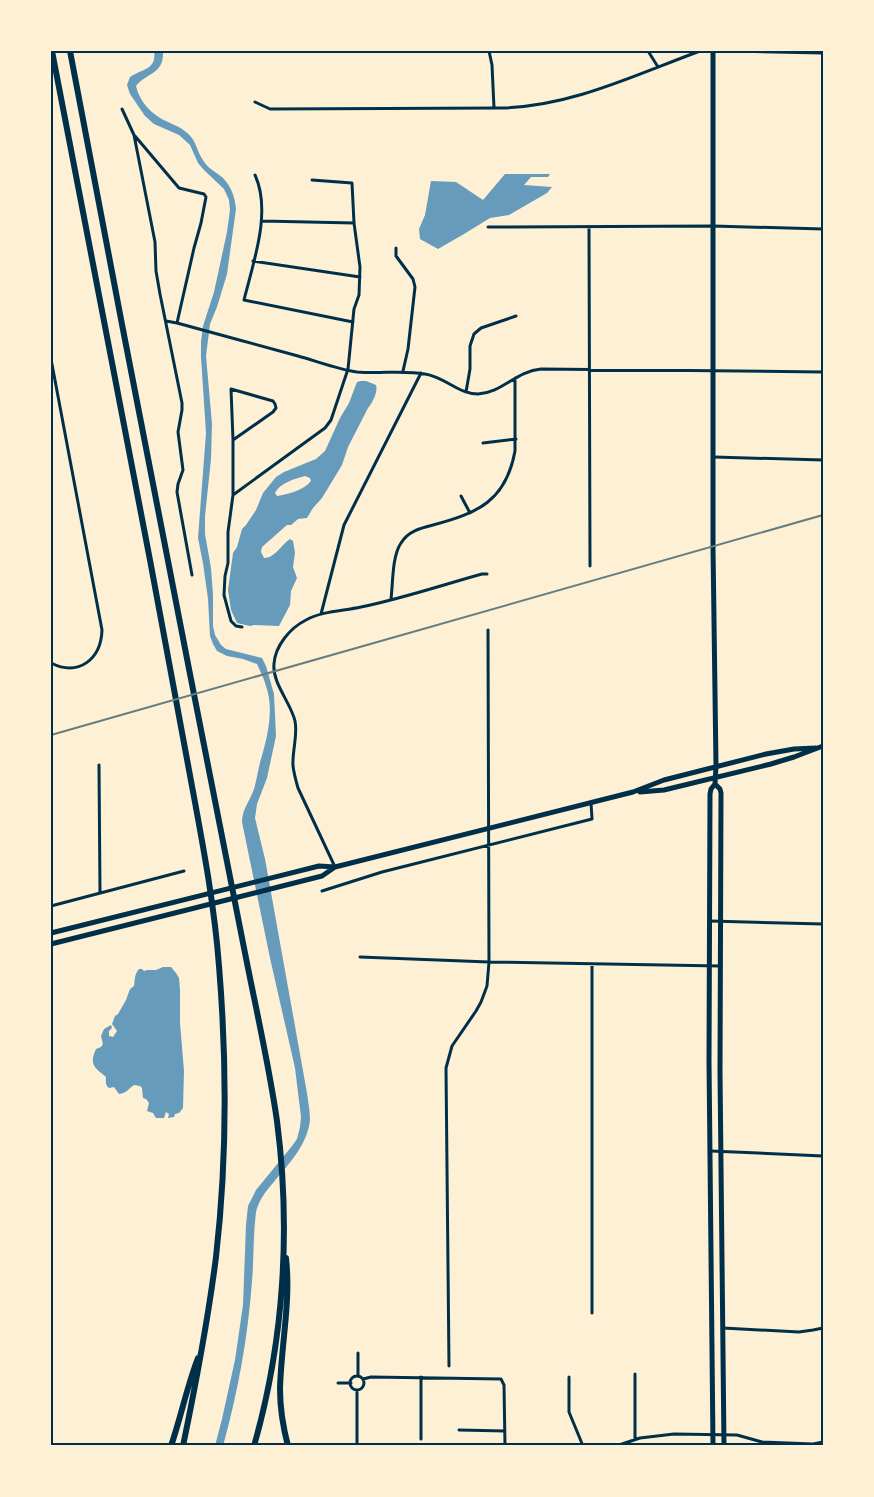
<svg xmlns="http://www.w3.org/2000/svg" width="874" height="1497" font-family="'DejaVu Sans',sans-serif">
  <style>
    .water { fill: #669bbc; fill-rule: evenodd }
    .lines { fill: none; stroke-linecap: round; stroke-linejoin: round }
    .minor { stroke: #003049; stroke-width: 3 }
    .secondary { stroke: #003049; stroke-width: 5 }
    .motorway { stroke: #003049; stroke-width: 6 }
    .rail { stroke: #657d81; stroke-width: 2 }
    .neatline { fill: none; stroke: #003049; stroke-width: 2 }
  </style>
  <rect width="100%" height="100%" fill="#fdf0d5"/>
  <path class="water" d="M154,51h9c1,24 -16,21 -27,35 4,17 16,29 32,36 4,2 10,4 14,7 16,11 12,17 21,31 4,8 13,12 20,18 8,8 12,19 13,31l-9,65 -10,33 -7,17 -4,32 6,68 -1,35 -6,57v18l6,34 2,27v31l2,9 6,10 5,4 36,9 4,8 8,28 2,42 -9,42 -10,26 -2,14 10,41 42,234c1,8 3,18 3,27 -3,26 -21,43 -37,63 -8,9 -14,17 -17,29 -3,23 -2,46 -4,69 -4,56 -14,111 -29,165h-8l7,-27 13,-59 8,-55 3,-80 2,-19 8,-16 36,-44 5,-7 3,-12 1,-10 -6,-49 -25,-110 -28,-136c0,-13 8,-21 12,-33 3,-10 4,-20 7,-30 7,-23 13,-51 5,-73 -2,-8 -6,-15 -9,-22l-14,-5 -16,-3 -10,-5 -4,-7 -3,-8 -2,-37 -5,-36 -5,-25 8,-105 -5,-76v-15l2,-16 11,-34 13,-60 3,-22 -1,-10 -5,-11 -20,-19 -6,-7 -8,-18 -11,-10 -25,-11 -9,-8 -15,-22 -3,-9 3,-8c12,-8 27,-7 24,-26z
    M505,174h45l-2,3h-17l-7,8 28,2 -5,6 -38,22 -19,3 -26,16 -26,15 -18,-10 -1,-10 6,-14 6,-34 25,1 27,18z
    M361,381h5l10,4c2,7 -3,17 -8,23l-20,39 -6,18 -20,33 -9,10 -6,10 -9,1 -7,6h-4l-25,22 -1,5 3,6c11,0 17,-13 26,-19l3,2 2,12 -2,14 4,11 -6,13 -1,14 -11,21 -25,-1 -4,1 -13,-3 -6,-13 -3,-20 5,-37 4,-6 5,-18 4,-4 10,-15 7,-17 13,-16 8,-5 32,-13 9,-8 15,-33 9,-15 8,-21zM305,476l5,2 1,3c-8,10 -23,13 -34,15l-2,-3c5,-10 19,-14 30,-17z
    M163,967h8l5,6 3,5 1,12v33l4,48 -1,37 -4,5 -4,1 -1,3 -6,1 1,-4 -3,-2 -2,6h-8l-3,-5 -6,-2 2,-8 -3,-4 -3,-1 -1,-10 -2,-2 -6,-1c-6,4 -7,8 -15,9l-5,-7 -5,1c-4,-3 -3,-6 -3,-11 -12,-10 -17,-12 -10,-28l5,-2 2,-3 -2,-8 3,-7 7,-4 1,3 -3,3v5l4,1 4,-6 -5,-7 3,-8 3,-2 8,-14 4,-11 4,-3c1,-6 0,-11 5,-17h3l2,2 3,-1h9z"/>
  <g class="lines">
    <path class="minor" d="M489,51l3,14 2,43
      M648,51l10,16
      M734,51l89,2
      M255,102l15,7 230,-1c70,-1 135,-33 200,-57h4
      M122,109l12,26 21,107 1,29 4,23 22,109v7l-4,22 5,38 -5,14 -1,8 15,83
      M135,136l44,52 25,6 2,3 -5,26 -7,25 -17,75
      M255,175c17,37 -2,88 -11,125l109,22
      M262,221l92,2
      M488,227l225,-1 110,3
      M589,227l1,339
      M396,248v8l17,23 2,8 -7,62 -5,22
      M253,261l107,16
      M166,321l11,2c40,11 81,22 121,33 18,5 42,14 59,16 23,2 46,-2 68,2 20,3 33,20 53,20 24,-1 38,-23 63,-25l282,3
      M51,359l51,271c-1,29 -23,47 -51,33
      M466,392l4,-23v-23l4,-12 7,-6 35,-12
      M233,440l40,-28 3,-4 -1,-4 -2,-3 -42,-12 2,51v55l-5,37v31l-3,13 -1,19 7,26 5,5 6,1
      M483,443l33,-4
      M714,457l109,3
      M233,495l92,-67 6,-8 17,-51 6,-60 5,-14 1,-28 -6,-44 -2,-40 -40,-3
      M461,496l9,17
      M391,599c2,-16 1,-43 10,-56 7,-12 20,-15 32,-18 45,-12 73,-24 82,-74v-73
      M321,614l23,-89 77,-152
      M99,765l1,128
      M335,867l-37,-79c-2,-7 -4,-14 -5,-22 -1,-15 5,-30 2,-45 -4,-18 -23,-38 -21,-57 1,-18 16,-36 32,-44 16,-9 37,-9 55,-13 40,-8 81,-22 121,-33h5
      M322,891l60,-19 210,-53 -1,-16
      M51,906l133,-35
      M710,921l113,3
      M360,957l129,5 231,4
      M711,1151l112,5
      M592,1313v-349
      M723,1328l76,4 14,-2 10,-2
      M449,1366l-3,-298 6,-22 24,-35 5,-9 6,-16 2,-24 -1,-332
      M358,1376v-23
      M350 1383a7 7 0 1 1 14 0a7 7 0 1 1-14 0Z
      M569,1377v35l14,34
      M363,1379l8,-2 130,2 3,6 1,61
      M338,1383h13
      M357,1390v56
      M459,1430l46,1
      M421,1439v-62
      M635,1439v-65
      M616,1446l24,-8 34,-4 63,1 25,7 51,2 10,-2"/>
    <path class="secondary" d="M713,51v496l3,219 -1,18 -4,5 -1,5 -1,267 4,385
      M715,784l5,5 1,4 -1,279 4,374
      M640,792l24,-2 107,-26 23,-7 29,-11
      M51,933l268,-67 16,1
      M51,944l271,-68 13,-9 298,-75 31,-12 102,-26 28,-5 22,-1"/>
    <path class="motorway" d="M52,51c33,170 65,340 98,509 13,70 26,140 39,210 12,65 25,130 30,196 8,97 8,195 -3,291 -8,63 -20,126 -33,189
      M70,51c40,208 78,415 120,623 19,93 37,186 55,279 11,56 24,112 32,168 14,108 7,220 -23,325
      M286,1258c5,44 -5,87 -6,131 0,19 3,38 8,57
      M171,1446c10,-29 16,-60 27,-88"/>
    <path class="rail" d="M51,735l772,-220"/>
  </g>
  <rect width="874" height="1497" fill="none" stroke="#fdf0d5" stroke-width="105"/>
  <rect x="52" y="52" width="770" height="1392" class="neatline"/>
</svg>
